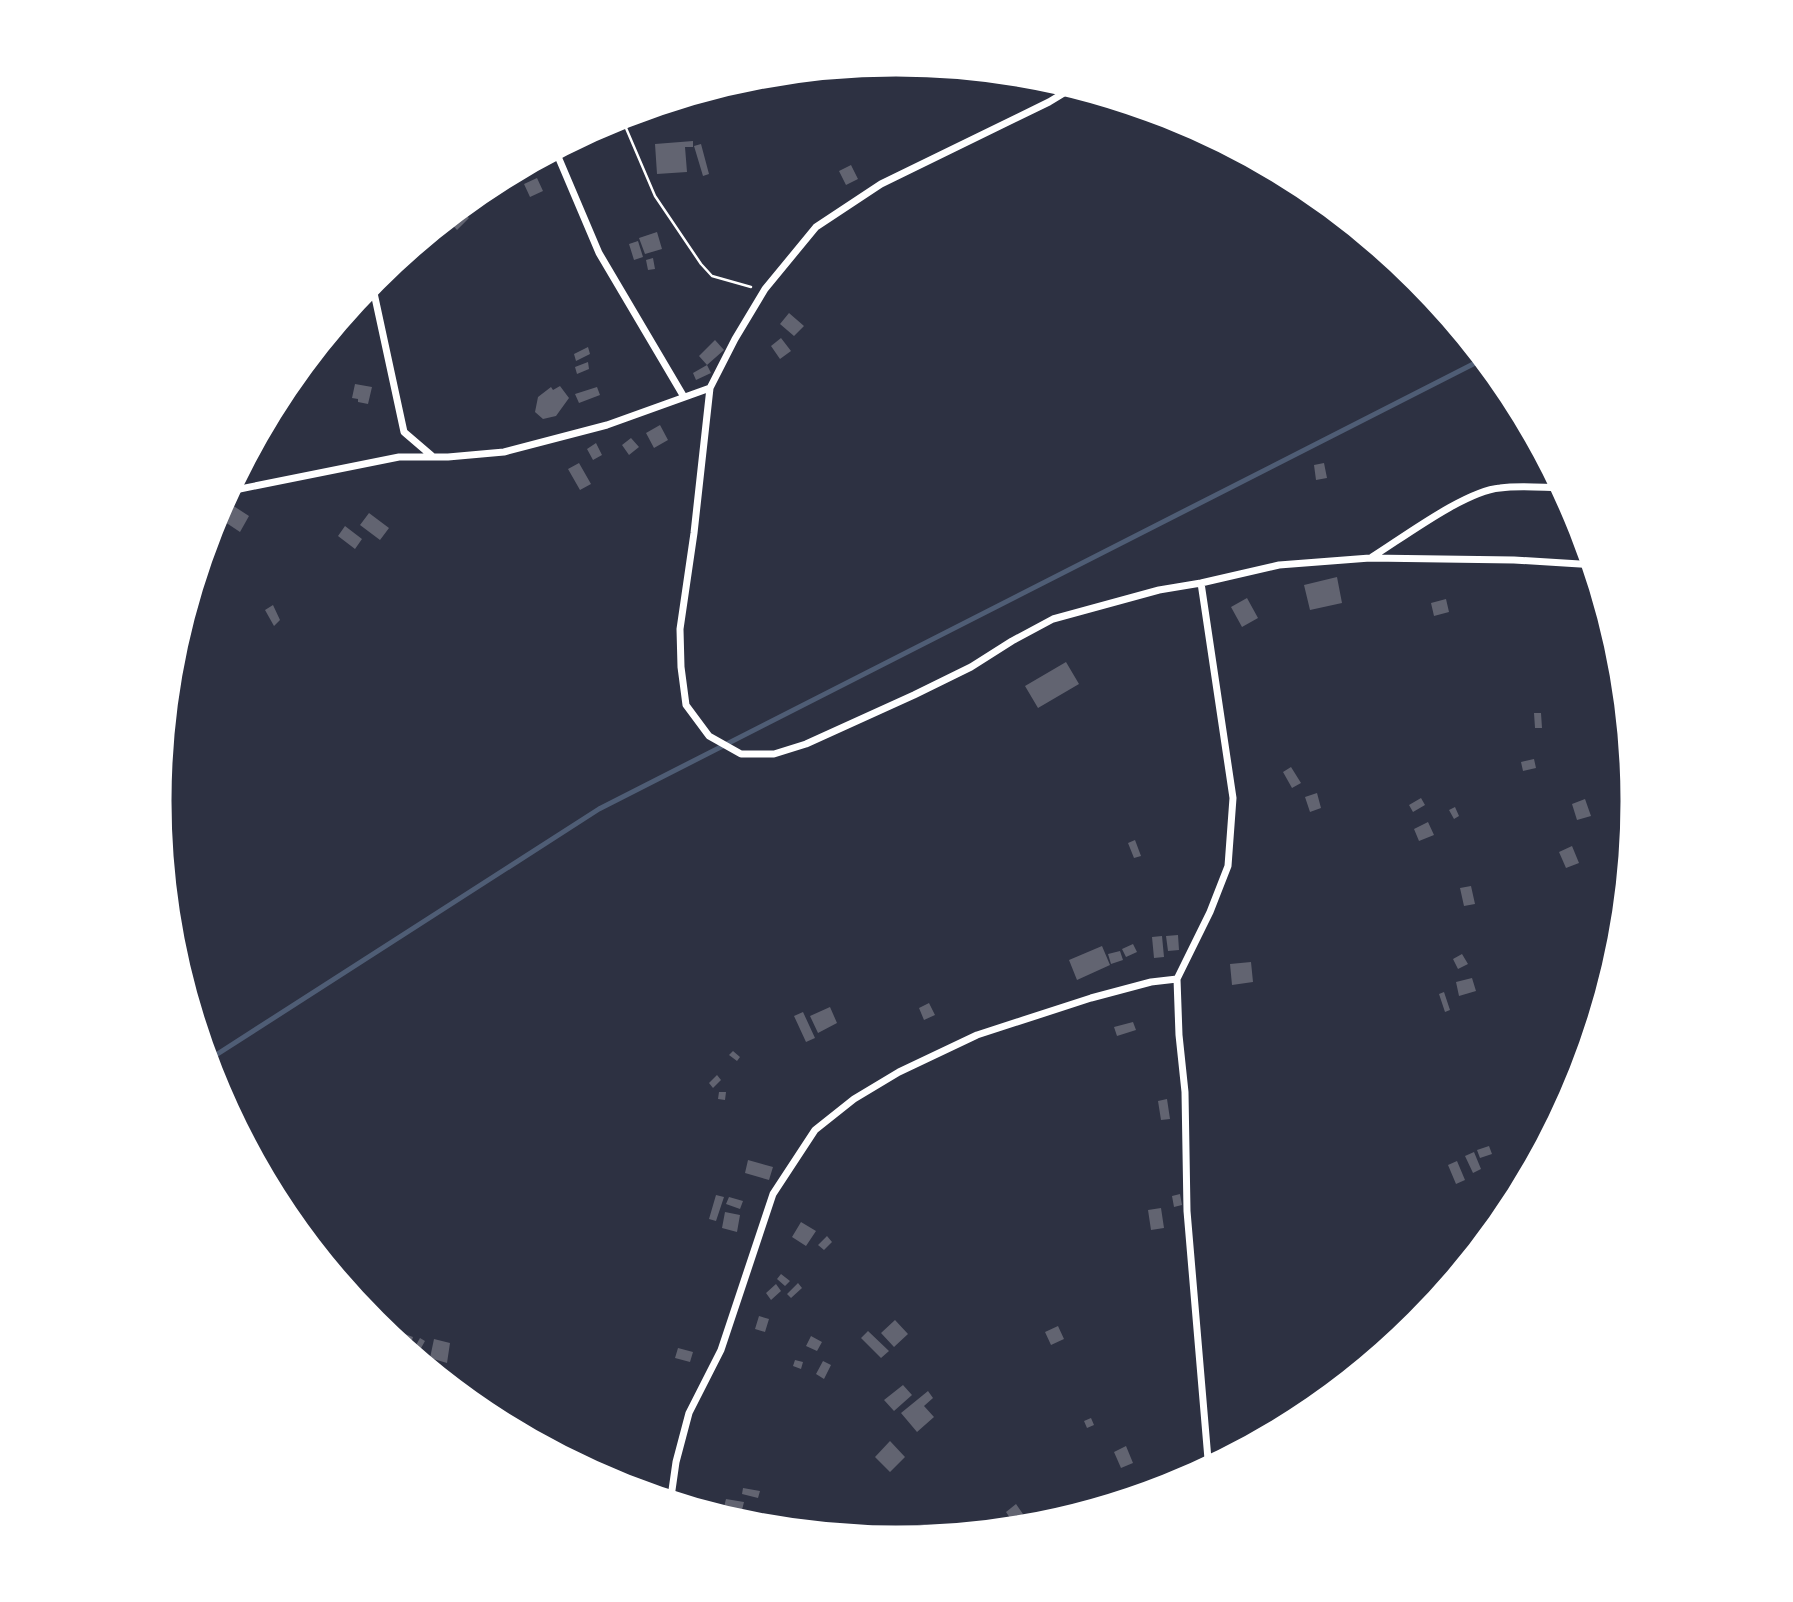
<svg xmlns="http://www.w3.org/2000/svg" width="1793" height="1602" font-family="'Playfair Display',serif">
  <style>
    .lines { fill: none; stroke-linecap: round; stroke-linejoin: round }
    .stream { stroke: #4f5d75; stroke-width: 5 }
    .building { fill: #626471 }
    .path { stroke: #fff; stroke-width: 2.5 }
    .minor { stroke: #fff; stroke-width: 7 }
    .rim { fill: none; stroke: #fff; stroke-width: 9 }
  </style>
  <rect width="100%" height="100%" fill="#2d3142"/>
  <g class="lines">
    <path class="stream" d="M205,1062l394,-253 888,-452"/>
  </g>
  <path class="building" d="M693,141v6h-8l2,25 -30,2 -2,-30z
    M701,144l8,30 -6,2 -9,-30z
    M851,165l7,14 -12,6 -7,-14z
    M537,178l6,13 -13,6 -6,-13z
    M458,208l11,10 -12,12 -10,-11z
    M657,232l5,17 -17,5 -6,-16z
    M638,241l5,16 -9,3 -5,-16z
    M653,258l2,11 -7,1 -2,-10z
    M789,313l15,13 -10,10 -14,-12z
    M781,338l10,13 -11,8 -9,-13z
    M715,340l9,10 -17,15 -8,-9z
    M588,347l2,7 -14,7 -2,-7z
    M588,362l1,7 -12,5 -2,-7z
    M707,365l4,8 -15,7 -3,-7z
    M355,384l17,3 -4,17 -10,-2v-3l-6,-1z
    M560,386l9,12 -13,18 -13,3 -8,-7 3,-15 13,-10 2,3z
    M597,387l3,8 -21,8 -4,-9z
    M660,425l8,15 -14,8 -8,-15z
    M631,438l8,9 -10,8 -7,-10z
    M596,443l6,12 -9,5 -6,-11z
    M579,463l12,21 -11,6 -12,-21z
    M1324,463l3,15 -11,2 -2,-15z
    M232,505l17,11 -9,16 -18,-12z
    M369,513l20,15 -9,12 -20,-15z
    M345,526l17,13 -7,10 -17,-13z
    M1337,577l5,26 -32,7 -6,-25z
    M1247,598l11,20 -16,9 -11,-20z
    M1446,599l3,13 -15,4 -3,-13z
    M273,605l7,15 -6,6 -9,-16z
    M1066,662l13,22 -41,24 -13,-22z
    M1534,713h7l1,15h-7z
    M1534,759l2,9 -13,3 -2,-9z
    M1291,767l10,16 -9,5 -9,-16z
    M1317,793l4,15 -11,4 -5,-15z
    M1421,798l4,7 -12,7 -4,-7z
    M1585,799l6,17 -14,4 -5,-16z
    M1455,807l4,9 -5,3 -5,-9z
    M1428,822l6,13 -15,6 -5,-12z
    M1135,840l6,16 -7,2 -6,-15z
    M1572,846l7,17 -13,5 -7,-16z
    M1471,886l4,18 -11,2 -4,-18z
    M1178,935l1,15 -11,1 -2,-15z
    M1162,936l2,21 -10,1 -2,-21z
    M1133,944l4,8 -11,5 -4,-8z
    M1102,946l8,19 -33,15 -8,-20z
    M1120,951l3,9 -12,4 -3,-10z
    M1462,954l6,10 -10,5 -5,-10z
    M1251,962l2,20 -21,3 -2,-21z
    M1472,978l4,13 -17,5 -3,-14z
    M1444,992l6,18 -5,2 -6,-18z
    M929,1003l6,12 -11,5 -5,-12z
    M830,1007l7,16 -19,10 -8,-17z
    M803,1012l12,26 -9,4 -12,-26z
    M1133,1022l3,8 -19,6 -3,-9z
    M733,1051l7,6 -3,4 -8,-6z
    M717,1075l4,5 -8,8 -4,-5z
    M719,1092h7l-1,8 -7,-1z
    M1167,1099l3,20 -9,1 -3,-19z
    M1489,1146l3,8 -12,4 -3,-8z
    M1474,1152l7,17 -8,4 -8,-17z
    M748,1160l25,7 -4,13 -24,-7z
    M1457,1161l8,19 -9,4 -8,-19z
    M1180,1194l2,11 -8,2 -2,-11z
    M716,1195l8,2 -8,24 -7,-2z
    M729,1197l14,4 -3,8 -14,-5z
    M1161,1208l3,20 -13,2 -3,-20z
    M725,1212l15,3 -3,17 -15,-4z
    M1499,1221l2,7 -4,5 -4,-10z
    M801,1222l15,9 -10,15 -14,-9z
    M1490,1228l4,8 -6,7 -5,-12z
    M827,1236l5,6 -8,8 -6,-5z
    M781,1274l9,7 -5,5 -8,-7z
    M798,1283l4,5 -11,10 -4,-4z
    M776,1284l5,7 -10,9 -5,-7z
    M759,1316l10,3 -4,13 -10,-3z
    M895,1320l13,14 -14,13 -13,-14z
    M1058,1326l6,13 -13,6 -6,-13z
    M868,1331l21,20 -8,7 -20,-20z
    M402,1333l11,4 -4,13 -12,-4z
    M811,1336l11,6 -5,9 -11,-5z
    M420,1338l5,3 -5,9 -5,-3z
    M434,1339l16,4 -3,20 -17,-5z
    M678,1348l15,4 -3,10 -15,-4z
    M795,1360l8,2 -2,7 -8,-3z
    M823,1361l8,4 -7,14 -8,-5z
    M903,1385l9,10 -18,16 -10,-11z
    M928,1391l5,7 -9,8 10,11 -17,15 -16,-19z
    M1091,1418l3,7 -7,3 -3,-7z
    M890,1441l15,16 -15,15 -15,-15z
    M1126,1446l7,17 -12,5 -7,-16z
    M743,1488l17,3 -2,7 -16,-4z
    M726,1499l18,3 -2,8 -18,-3z
    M1016,1504l7,10 -11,7 -6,-9z
    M725,1512l15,2 -1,10 -15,-4z"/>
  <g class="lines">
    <path class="path" d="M620,114l35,82 46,68 11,12 39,11"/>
    <path class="minor" d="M1077,85l-28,17 -168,82 -65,43 -51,62 -30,50 -25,49 -16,145 -14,96 1,38 5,38 23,31 32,18h33l32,-10 108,-49 57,-28 41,-26 41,-22 106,-29 42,-7 78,-18 91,-7 144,2 82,5
      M554,147l45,106 85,144
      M371,279l33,153 28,24
      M225,492l174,-35h49l56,-5 103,-27 103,-37
      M1372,557c32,-20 93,-66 128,-69 22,-3 45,0 66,0
      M1201,583l32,215 -5,68 -18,46 -33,67 2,56 6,57 2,119 22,260
      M670,1504l6,-42 13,-49 32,-63 52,-156 42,-64 39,-31 45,-27 78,-37 114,-37 60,-16 26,-3"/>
  </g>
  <path d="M0 0H1793V1602H0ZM167 801a729 729 0 1 1 1458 0a729 729 0 1 1-1458 0Z" fill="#fff" fill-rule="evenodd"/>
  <path class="rim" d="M167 801a729 729 0 1 1 1458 0a729 729 0 1 1-1458 0Z"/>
</svg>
